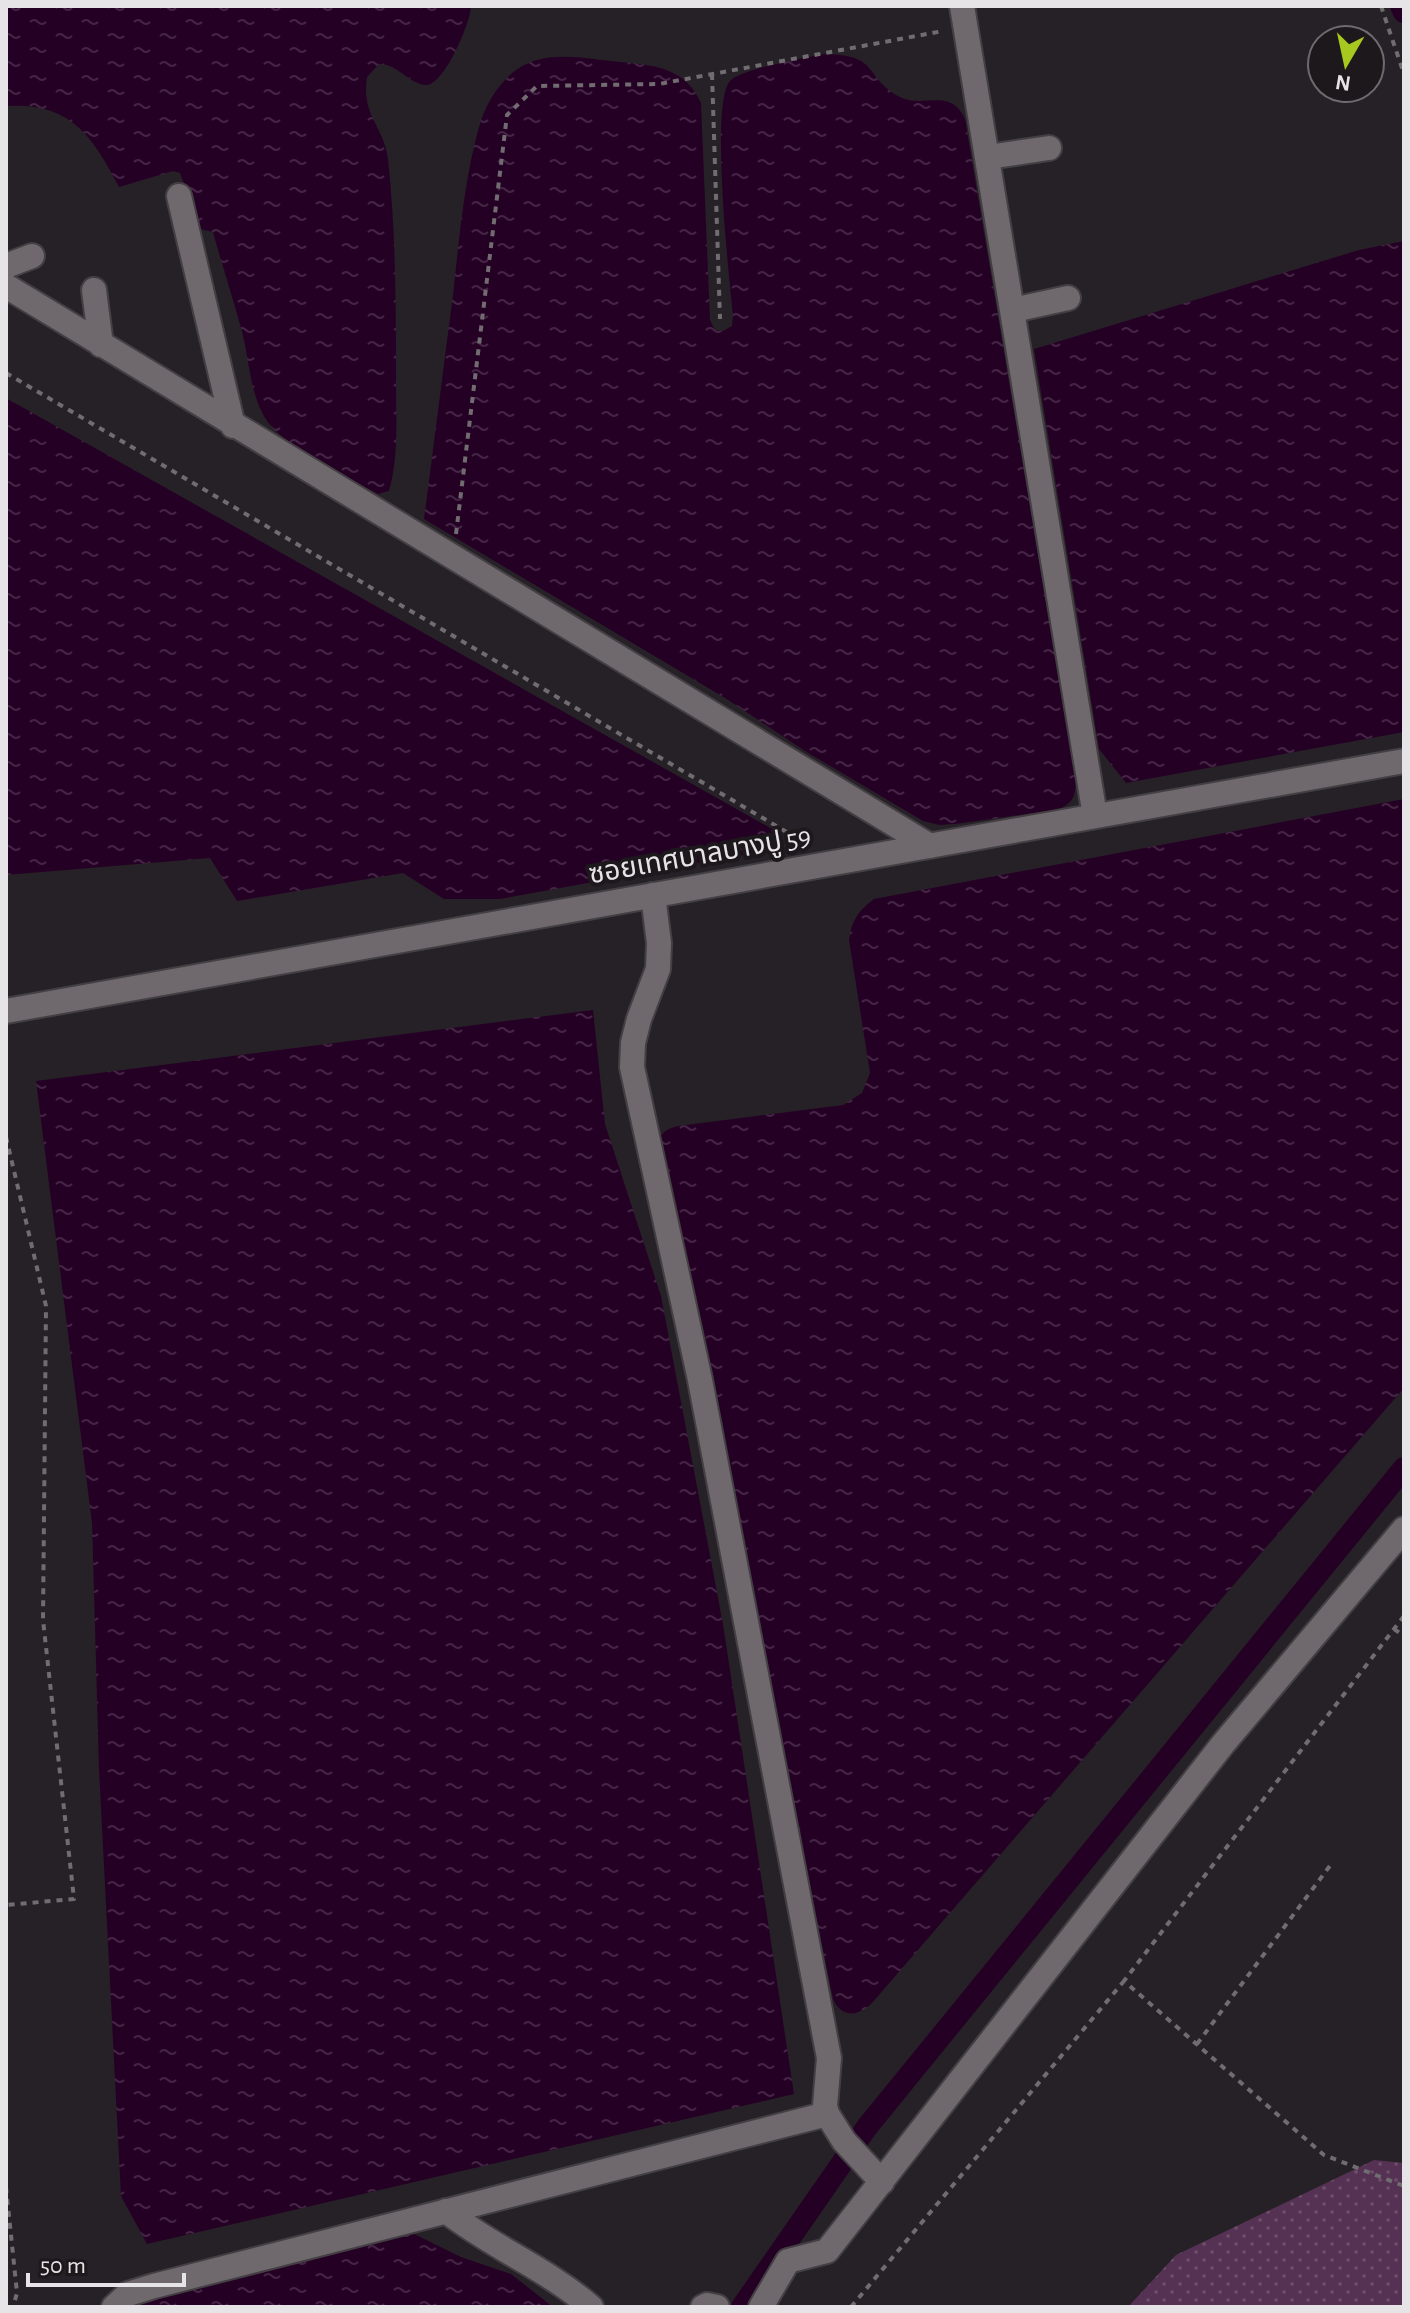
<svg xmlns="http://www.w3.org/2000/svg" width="1410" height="2313" font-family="'Alegreya Sans','Noto Sans Thai',sans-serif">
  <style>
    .grass { fill: url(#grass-dots) }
    .water { fill: url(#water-ripples) }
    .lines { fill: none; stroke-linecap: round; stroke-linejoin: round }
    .canal { stroke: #250025; stroke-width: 22 }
    .minor-casing { stroke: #433f43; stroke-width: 28 }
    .path { stroke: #706c70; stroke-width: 4; stroke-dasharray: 6 6; stroke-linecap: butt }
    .minor { stroke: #6f696e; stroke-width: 24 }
    .labels { text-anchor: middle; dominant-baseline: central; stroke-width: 8; stroke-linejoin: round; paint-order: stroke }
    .street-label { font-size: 28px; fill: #e7e4e7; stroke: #1d181c }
  </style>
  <defs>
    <pattern id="grass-dots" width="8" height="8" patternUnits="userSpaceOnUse" patternTransform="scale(2)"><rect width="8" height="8" fill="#553153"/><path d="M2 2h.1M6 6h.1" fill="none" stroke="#6d4f6c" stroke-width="1.8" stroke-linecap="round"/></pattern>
    <pattern id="water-ripples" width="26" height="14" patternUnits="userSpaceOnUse" patternTransform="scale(2)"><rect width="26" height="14" fill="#250025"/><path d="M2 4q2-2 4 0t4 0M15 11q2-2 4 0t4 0" fill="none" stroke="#452545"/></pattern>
  </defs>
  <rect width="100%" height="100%" fill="#262126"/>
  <path class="grass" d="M1374,2160l30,3v144h-276l48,-52z"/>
  <path class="water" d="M6,6h465c0,16 -28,82 -46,79 -17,-2 -27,-21 -46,-21l-12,13c-6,39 17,49 21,82 8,73 8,148 8,222 0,36 3,75 -7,110l-11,3c-27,-15 -90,-47 -108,-69 -20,-25 -20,-63 -28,-93 -9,-34 -20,-67 -29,-100l-13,-3 -1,-4 -19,-52 -7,-2 -54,16c-27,-52 -49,-85 -113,-81z
    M824,54c57,1 38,21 74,42 25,14 52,-10 67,23l111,662c-1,18 -4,23 -20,29l-101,14 -16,1 -16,-4 -118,-70 -80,-53 -301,-179c10,-75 19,-149 29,-224 6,-55 11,-114 26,-168 6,-22 20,-46 40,-59 28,-19 69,-9 101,-6 34,3 66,6 81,41l9,217 5,10 8,1 9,-5 1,-12c-4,-35 -23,-212 -3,-233 10,-12 76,-23 94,-27z
    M1404,241v491l-278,51 -27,-34 -65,-400 325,-99z
    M6,398l768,432 7,18 -281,51h-56l-41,-26 -166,28 -27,-43 -204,17z
    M1404,799v589l-532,615c-13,13 -30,16 -39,-4l-177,-853c4,-13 10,-17 22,-20l165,-21 19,-12 8,-20 -21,-133c3,-20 9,-29 25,-41z
    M593,1010l12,114 56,172 62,328 71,470 -647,150 -26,-48 -22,-427 -7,-246 -56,-442z
    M408,2231l53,26 50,17 42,33h-417l8,-8z"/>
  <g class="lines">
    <path class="canal" d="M1401,6l3,6
      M742,2307l125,-180 537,-659"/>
    <g class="minor-casing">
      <path id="minor" d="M962,6l133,810
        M988,157l61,-9
        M179,196l54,230
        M6,266l26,-10
        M6,286l924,560
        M94,290l7,55
        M1013,310l55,-12
        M653,895l6,48 -1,26 -19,50 -6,24 -1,24 68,313 129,678 -4,48 2,8 17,27 38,41
        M6,1011l1398,-250
        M446,2211c46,36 101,58 145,96
        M114,2307l14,-13 26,-8 673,-172
        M703,2307l4,-2 10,2
        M761,2307l27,-46 39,-10 396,-507 181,-215"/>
    </g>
    <path class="path" d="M1381,6l23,68
      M712,74l8,245
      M6,373l801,471
      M456,534l51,-419 30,-29 122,-2 284,-53
      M6,1137l40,169 -3,314 31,279 -68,6
      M1404,1616l-280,365 200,174 80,31
      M1394,1629l10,7
      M1197,2044l135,-181
      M6,2187l11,106 -4,14
      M851,2307l273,-326"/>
    <use href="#minor" class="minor"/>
  </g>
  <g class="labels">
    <g class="street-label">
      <text transform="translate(700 856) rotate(-10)">ซอยเทศบาลบางปู 59</text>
    </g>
  </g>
  <rect width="1410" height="2313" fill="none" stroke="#e7e4e7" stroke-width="16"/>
  <g transform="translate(1346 64) rotate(189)"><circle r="38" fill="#1d181c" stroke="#6e6a6d" stroke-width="2"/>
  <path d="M0-6L14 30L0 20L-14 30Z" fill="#a7c81e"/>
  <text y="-12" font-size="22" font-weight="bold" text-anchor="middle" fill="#e7e4e7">N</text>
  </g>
  <path d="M28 2273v12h156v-12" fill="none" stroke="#e7e4e7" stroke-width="4"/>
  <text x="40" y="2273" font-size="24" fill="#e7e4e7" stroke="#1d181c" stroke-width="6" paint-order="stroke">50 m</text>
</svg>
